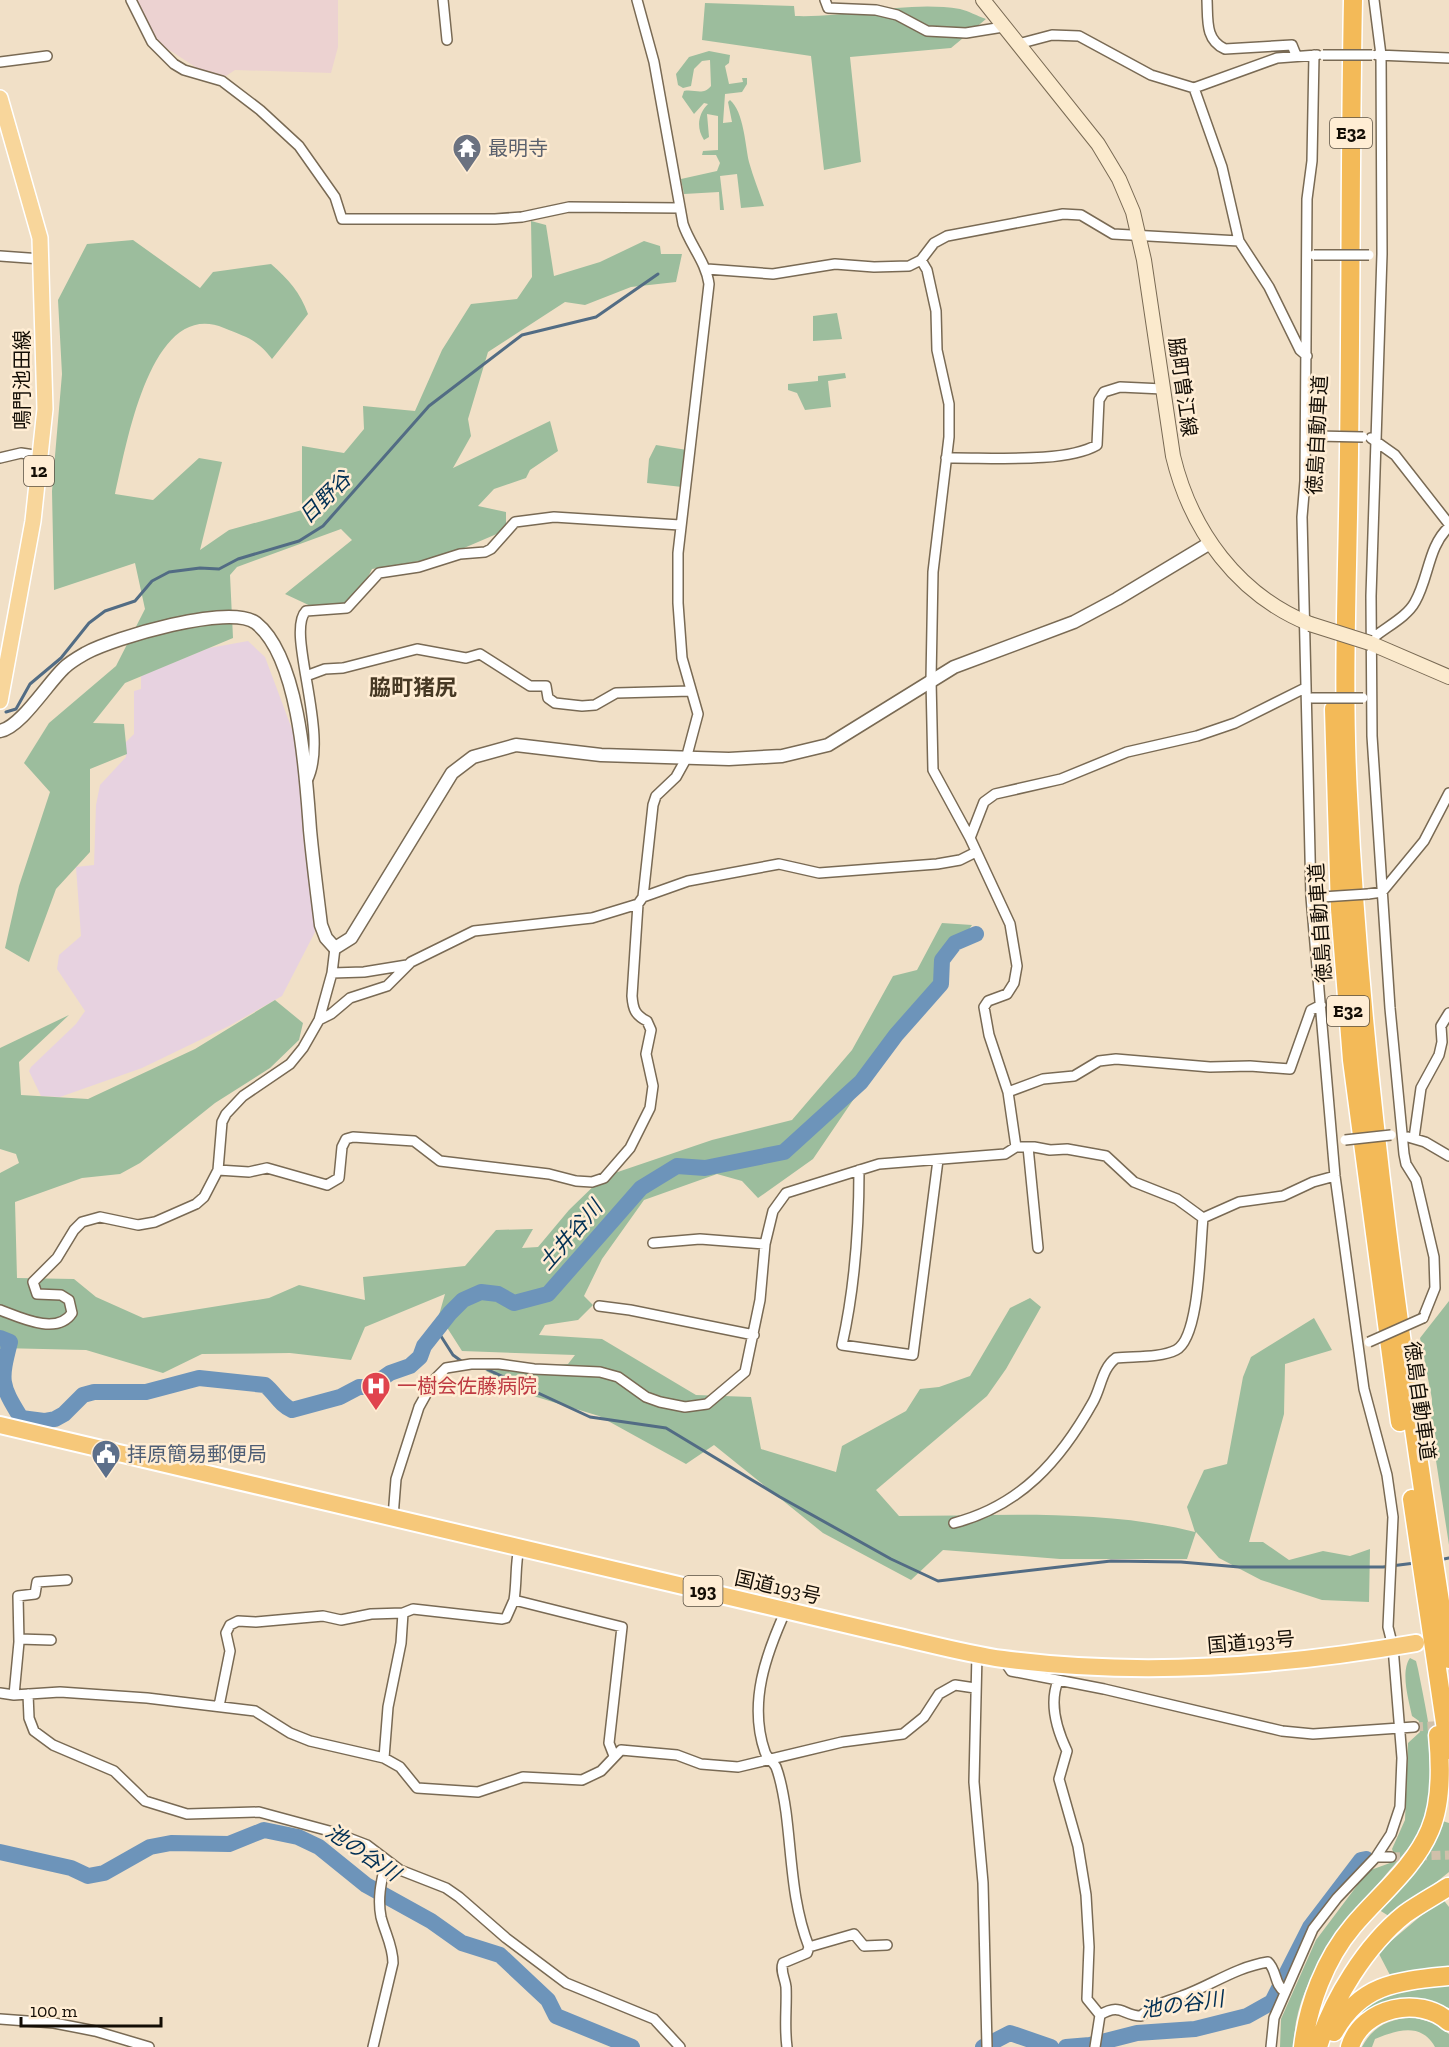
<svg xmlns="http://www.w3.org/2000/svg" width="1449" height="2047" font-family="'Zilla Slab','Noto Sans JP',serif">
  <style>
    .industrial { fill: #e7d2e0 }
    .education { fill: #ecd2d1 }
    .green { fill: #9cbd9d }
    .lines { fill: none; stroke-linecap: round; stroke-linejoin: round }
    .stream { stroke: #526c84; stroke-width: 3 }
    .river { stroke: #6d94ba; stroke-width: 16 }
    .minor-tunnel { stroke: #d0c0aa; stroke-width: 9; stroke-dasharray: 9 4.5; stroke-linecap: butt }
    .minor-casing { stroke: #796a54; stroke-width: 12 }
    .tertiary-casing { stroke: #796a54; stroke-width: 15 }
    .secondary-casing { stroke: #796a54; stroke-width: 16 }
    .primary-casing { stroke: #fff; stroke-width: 18 }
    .trunk-casing { stroke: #fff; stroke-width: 20 }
    .motorway-casing { stroke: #fff; stroke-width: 21 }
    .minor { stroke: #fff; stroke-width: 9 }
    .tertiary { stroke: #fff; stroke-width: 12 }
    .secondary { stroke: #fbeacd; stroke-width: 14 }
    .primary { stroke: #f8d69b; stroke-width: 15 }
    .trunk { stroke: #f6c87a; stroke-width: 16 }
    .motorway { stroke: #f3ba58; stroke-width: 18 }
    .minor-bridge-casing { stroke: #796a54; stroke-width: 12; stroke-linecap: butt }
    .secondary-bridge-casing { stroke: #796a54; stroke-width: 16; stroke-linecap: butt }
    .minor-bridge { stroke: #fff; stroke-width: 9 }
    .secondary-bridge { stroke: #fbeacd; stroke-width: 14 }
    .labels { text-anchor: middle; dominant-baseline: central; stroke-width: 5; stroke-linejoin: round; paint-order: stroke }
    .shield { fill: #ffedd4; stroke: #5a5043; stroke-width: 1.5 }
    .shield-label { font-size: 18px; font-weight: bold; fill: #130d05 }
    .worship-label { font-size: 20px; fill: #5b616d; stroke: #ffedd4; text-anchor: start }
    .street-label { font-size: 20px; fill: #130d05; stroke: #ffedd4 }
    .health-label { font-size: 20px; fill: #be3a42; stroke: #ffedd4; text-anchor: start }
    .service-label { font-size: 20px; fill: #4e5e75; stroke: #ffedd4; text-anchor: start }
    .water-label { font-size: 21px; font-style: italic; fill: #002f54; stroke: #ffedd4 }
    .quarter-label { font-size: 22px; font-weight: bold; fill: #473924; stroke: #ffedd4 }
  </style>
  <rect width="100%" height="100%" fill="#f1e0c7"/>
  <path class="industrial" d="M248,641l17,16 34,91 16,184 -33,64 -53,30 -87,42 -82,29 -19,-1 -12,-25 2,-4 45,-43 9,-13 -28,-42 2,-14 22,-19 -5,-69 18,-2 2,-60 4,-20 26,-28v-15l8,-8v-43l7,-2v-13l68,-28z"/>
  <path class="education" d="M136,0h202v47l-7,26 -96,-3 -9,6 -29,-8 -37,-24 -15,-20z"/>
  <path class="green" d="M705,3l89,3 1,10c54,2 112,-16 165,-7 9,2 17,7 26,10l-35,29 -101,9 11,105 -37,8 -13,-114 -109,-16z
    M709,51l21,4 -1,8 -4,3 4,18 14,-2 -1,-4h5v6l-5,8 -17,2 -2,29 9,-1 -4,-20 2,-2c14,12 15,45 19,62 4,15 10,29 15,44l-23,2 -4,-34 -17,2 4,34h-4l-1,-18 -35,2 -3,-15 36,-8 3,-8 -4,-8h-14l1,-4 15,-1v-34l-11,-2 2,23 -5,3c-8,-12 -6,-26 4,-36l-4,-1 -10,11 -12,-17 2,-6c11,-2 19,5 27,-5l-1,-26 -8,1 -8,8 -3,17 -8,2 -5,-3 -2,-11 13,-17z
    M531,221l15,4 8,51 46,-14 44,-21 16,5 1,8h21l-6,28 -45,5 -46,18 -20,-3 -77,50 -20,67 3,17 -18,32 97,-47 8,30 -28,19 -4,8 -32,11 -16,17 28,6v18l-63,27 -71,12 -16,32 -41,7 -30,-14 67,-54 -11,-11 -104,38 -7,8 3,63 -108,45 -32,40 31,1 3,30 -37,15v83l-34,37 -27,73 -24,-14 14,-62 31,-94 -26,-29 25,-40 67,-57 29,-57 -10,-46 -81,27 -2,-99 10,-117 -4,-74 29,-56 46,-4 67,48 13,-16 58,-8c18,16 29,28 37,50l-36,45c-15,-20 -26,-22 -48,-31 -74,-31 -98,120 -109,166l38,6 46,-42 23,4 -22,88 29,-20 73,-20v-64l42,7 20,-24 -1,-23 52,5 27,-61 29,-46 46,-5 15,-22z
    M837,313l5,26 -29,2v-25z
    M845,373l1,5 -18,3 3,26 -26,3 -8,-17 -9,-3v-6l30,-3v-5z
    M656,445l31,5 -5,37 -35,-4 2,-24z
    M942,923l30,2 -159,234 -55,39 -16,-17 -25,-7 -73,26 -42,59 -18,37 9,9 -15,15 -33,5 -6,10 63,4 94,56 55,2 10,52 75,23 6,-26 64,-35 14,-22 19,-2 31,-11 40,-68 20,-10 11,9 -35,62 -19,27 -111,94 23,26c97,0 201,-8 296,16l-8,-25 17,-37 23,-6 16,-87 8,-20 63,-39 18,32 -47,14 -1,50 -35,128h14l26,18 34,-9 27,5 20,-7 -1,53 -47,-2 -61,-20 -42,-22 -23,-26 -9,27h-127l-117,-9 -32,30 -88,-47 -109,-88 -28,19 -87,-48 -69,-21 -44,-24 82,-7 7,-9 -113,-4 -23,-36 6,-21 -80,33 -14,33 -61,-7 -88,1 -39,19 -77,-23 -86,-2v-175l19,-10 -3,-9 -16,-5v-101l69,-33 -50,47 2,33 67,4 107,-50 80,-49 28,23 -4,17 -29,28 -55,35 -75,60 -20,11 -38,4 -67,24 2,76 57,1 22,18 47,21 126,-20 30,-13 66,15 -2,-23 102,-11 31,-36 37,-1 -11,19 16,-1 31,-37 34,-33 109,-37 80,-20 60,-70 41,-74 24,-6z
    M1449,1301v244l-18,-117 1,-29 -12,-61z
    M1410,1658l6,3 2,8c9,47 22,97 9,145 -6,23 -28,45 -43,63 -40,47 -91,105 -90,170h-14l1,-28 35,-79 52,-69 22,-8 4,-9 -2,-5 13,-29 3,-77 12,-11 -1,-11 -7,-5c-3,-15 -12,-44 -2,-58z
    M1439,1820l10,3v49l-57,46 -16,-10z
    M1442,1898l7,9v59l-11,5 -47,6 -13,-25z
    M1449,1982v26c-35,-11 -54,-12 -86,6l-5,-4 22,-15z
    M1412,2017l22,6 15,11v13h-14c-14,-25 -38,-17 -60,-8l-3,8h-10c12,-22 26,-27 50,-30z"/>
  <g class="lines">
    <path class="stream" d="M6,712l10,-3 14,-25 31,-26 28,-35 16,-12 30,-10 17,-20 17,-9 31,-4 19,1 19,-10 61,-18 24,-15 106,-120 93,-71 74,-18 62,-43
      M437,1330l16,25 11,8
      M482,1367l108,50 76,11 114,69 111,62 47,22 173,-20 70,1 58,5h144l32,-4
      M1439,1560l10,-2"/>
    <path class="river" d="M0,1338l10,4c-10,39 -10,42 11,76l23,3 11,-2 9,-5 19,-19 11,-3h52l53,-14 66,7c10,8 15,20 27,25l48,-13 19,-10h11l20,-14 20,-7 10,-9 4,-11 26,-33 13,-13 18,-8 17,2 16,9 34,-9 93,-106 36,-22 28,2 79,-16 77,-70 35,-47 45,-51 1,-24 13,-17 21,-9
      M0,1852l71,16 17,8 16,-3 46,-26 21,-4 58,1 35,-14 34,7 21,10 47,38 65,36 31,22 38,12 48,45 8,16 76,31
      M983,2047l27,-14 41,14
      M1066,2047l24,-2 47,-12 58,-4 52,-13 25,-14 38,-75 51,-67 5,-1"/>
    <path class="minor-tunnel" d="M1414,1727l33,-2
      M1391,1857l58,-2"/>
    <g class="minor-casing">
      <path id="minor" d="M131,0l21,42 22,22 10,6 38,11 38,29 39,36 36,51 7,22h153l27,-2 47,-10 111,1
        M443,0l4,40
        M825,0l3,8 48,2 21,5 30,16 39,2 37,-6
        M1207,0c1,20 -2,40 18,49l67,-4 4,10
        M1374,0l7,55 1,199 -11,342 1,140 18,272 14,146 2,10 10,16 18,77 1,31 -12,30
        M1018,44l34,-9 27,1 72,39 43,13 83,-30 40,-3
        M1377,55l72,3
        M0,62l47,-6
        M1194,88l28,79 17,74 30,46 31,63 7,6
        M0,256l42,3
        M921,260l6,10 9,41 1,39 12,54v33l-16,135 -2,108 2,90 37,68 40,86 7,42 -3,17 -7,11 -19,7 -4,6 5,28 19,57 8,55
        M707,269l66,5 62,-10 39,3 35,-1 12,-6 13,-17 13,-7 116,-22 18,1 32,19 126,7
        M1371,438l24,17 54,69
        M0,458l21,-5 20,3
        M946,458c40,-1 118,6 151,-13l2,-45 5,-8 16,-5 43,2
        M1373,638c13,-11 34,-21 42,-36 14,-24 13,-56 34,-75
        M306,676l19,-7 18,-1 74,-19 49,9 14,-4 50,32h16l2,12 7,5 27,3 13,-1 21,-12 75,-2
        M307,781c24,-46 -22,-149 -1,-170l41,-3 32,-35 40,-6 41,-13 25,-2 6,-3 24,-27 39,-5 126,8
        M970,838l14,-36 11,-8 66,-15 66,-27 70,-16 38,-13 70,-35
        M1368,894l14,-2 42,-51 25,-48
        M643,897l45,-16 91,-17 40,9 118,-9 23,-4 16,-8
        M332,973l32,-1 43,-7
        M319,1020l13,-47 3,-25
        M1008,1092l35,-13 31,-3 25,-15 17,-2 94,8 40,-1 40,3 21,-59 10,-5
        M1408,1137l17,5 24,14
        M1414,1138l7,-50 18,-33 3,-13 -1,-16 8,-13
        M1028,1147l10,101
        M218,1170l31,2 18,-4 60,17 12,-7 3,-31 4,-8 7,-2 61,4 26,20 109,13 27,7 16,1 12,-4 26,-30 20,-40 3,-22 -7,-32 5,-24 -4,-9c-12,-6 -14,-12 -15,-25l6,-92
        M859,1170c0,59 -4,117 -17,175l71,10 25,-195
        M1203,1218l36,-16 44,-6 30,-14 22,-6
        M653,1243l47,-4 65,5
        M599,1306l31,4 124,25
        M0,1310c19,7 57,26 72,3l-3,-13 -8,-5 -24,-1 -4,-12 24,-24 17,-28 8,-8 18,-5 38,8 17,-3 41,-18 8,-7 14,-27 4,-48 4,-8 17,-18 47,-32 13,-16 16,-28 12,-6 19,-16 37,-12 24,-24 63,-31 118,-13 46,-14 5,-7 10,-92 3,-9 20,-19 10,-18 12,-45 -16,-56 -4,-55v-50l31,-269c-3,-22 -19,-39 -26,-60l-29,-162 -17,-62
        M393,1517l3,-38 23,-72 15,-27 12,-12 25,-4h28l35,5 66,3 18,5 28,20 14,5 25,5 22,-3 38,-32 15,-72 5,-56 8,-33 13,-18 93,-29 126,-10 11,-7h18l16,3 17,-1 39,7 28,26 43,17 26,19
        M954,1523c66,-17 106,-62 139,-121 8,-14 9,-34 23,-44 17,-2 44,0 60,-8 24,-12 24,-104 27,-132
        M519,1548c-4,17 -2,34 -5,52l108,27 -13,116 5,13
        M786,1610c-20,44 -38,93 -21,142 2,6 8,9 11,15 5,13 8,31 10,45 6,46 6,92 23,135l-2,6 -24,10c-3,8 2,15 3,24 1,20 -2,39 1,60
        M403,1613l10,-4 89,10 4,-1 8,-18
        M19,1639l32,1
        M977,1654l-3,128 9,101 4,164
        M1003,1659l8,12 93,18 178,42 31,3 101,-7
        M1058,1681c-9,22 -1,49 9,70l-8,28 19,67 8,49 3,52 -2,52 13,16
        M0,1693l14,2 46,-3 87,6 108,13 35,22 20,8 74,17 16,9 17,21 61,4 45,-15 59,3 19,-9 20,-21 56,5 24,9 37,3 104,-25 61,-8 21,-17 15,-23 16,-9 20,3
        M28,1694l1,24 5,13 19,14 61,26 31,30 42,13 72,-2 74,20 34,13 33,25 46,18 13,9 47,41 60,45 88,36 26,28
        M14,1695l5,-53 -1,-46 17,-2 2,-12 30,-2
        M219,1706l11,-55 -4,-18 4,-8 8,-4 18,1 67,-6 18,4 30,-6 32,-1 -2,30 -13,64 -4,51
        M1376,1857h15
        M809,1947l45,-13 10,12 23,-1
        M0,2019l54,4 41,8 54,16
        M373,2047l20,-84c0,-17 -8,-30 -12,-46 -4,-20 1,-38 5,-57
        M1095,2047l5,-32c21,-13 23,1 41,1 13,-13 26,-14 41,-20 30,-11 54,-29 86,-34 9,8 6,23 17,30
        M1271,2047l3,-29 39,-89 24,-31 39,-41 15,-23 9,-27 2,-49 -9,-111 -5,-20 5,-110 -6,-42 -23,-86 -29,-213 -24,-279 -9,-380 3,-36 2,-282 5,-38 2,-106"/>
    </g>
    <g class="tertiary-casing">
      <path id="tertiary" d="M0,731c21,-4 47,-47 64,-63 6,-6 15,-11 22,-15 28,-15 144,-50 170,-30 44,35 50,154 54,207 3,32 7,63 11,95l5,13 9,10 16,-10 101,-165 21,-16 43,-12 85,10 128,4 53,-3 46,-11 126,-78 120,-45 43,-23 93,-56"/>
    </g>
    <g class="secondary-casing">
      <path id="secondary" d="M983,0l115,144 21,35 14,33 11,48 29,196c18,75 65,139 137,168
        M1370,643l79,34"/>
    </g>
    <g class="primary-casing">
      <path id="primary" d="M0,98l40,140 5,171 -12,112 -33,180"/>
    </g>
    <g class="trunk-casing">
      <path id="trunk" d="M0,1425l895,211c36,8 72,18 108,23 137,18 277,8 413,-16"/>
    </g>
    <g class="motorway-casing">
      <path id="motorway" d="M1353,0c-3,151 -2,301 -4,452 -1,114 -7,229 -1,343 14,290 56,578 101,864
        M1334,709l6,200 12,151 48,362
        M1412,1499l37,251
        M1334,2032c27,-49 65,-51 115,-56
        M1303,2047c5,-42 22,-88 50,-121 26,-31 61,-58 77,-96 12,-28 11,-64 8,-95
        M1318,2047c14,-47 48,-102 87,-133 14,-10 29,-18 43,-27
        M1350,2047c12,-40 70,-52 99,-25"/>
    </g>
    <use href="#minor" class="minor"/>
    <use href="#tertiary" class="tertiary"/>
    <use href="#secondary" class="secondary"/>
    <use href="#primary" class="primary"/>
    <use href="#trunk" class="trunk"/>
    <use href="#motorway" class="motorway"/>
    <g class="minor-bridge-casing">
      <path id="minor-bridge" d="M1323,55h49
        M1314,255h55
        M1316,436l47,1
        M1312,698h51
        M1322,897l46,-3
        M1345,1140l46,-5
        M1369,1342l54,-24"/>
    </g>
    <g class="secondary-bridge-casing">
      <path id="secondary-bridge" d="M1310,624l60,19"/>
    </g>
    <use href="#minor-bridge" class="minor-bridge"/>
    <use href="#secondary-bridge" class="secondary-bridge"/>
  </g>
  <defs>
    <g id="temple-pin" transform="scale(1.5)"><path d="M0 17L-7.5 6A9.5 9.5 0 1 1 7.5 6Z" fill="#6b7280" stroke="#ffedd4"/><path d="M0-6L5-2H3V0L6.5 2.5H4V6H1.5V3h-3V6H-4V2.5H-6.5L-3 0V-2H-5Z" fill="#fff"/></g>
    <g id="hospital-pin" transform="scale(1.5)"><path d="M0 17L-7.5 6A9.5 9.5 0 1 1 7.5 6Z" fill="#e0444e" stroke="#ffedd4"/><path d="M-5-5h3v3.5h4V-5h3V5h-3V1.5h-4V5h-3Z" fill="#fff"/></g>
    <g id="civic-pin" transform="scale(1.5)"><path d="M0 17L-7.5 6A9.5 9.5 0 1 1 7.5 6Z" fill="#5c6f8a" stroke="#ffedd4"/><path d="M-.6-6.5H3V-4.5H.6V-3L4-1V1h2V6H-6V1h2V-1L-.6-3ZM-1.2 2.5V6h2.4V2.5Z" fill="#fff"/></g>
  </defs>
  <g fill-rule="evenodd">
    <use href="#temple-pin" x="467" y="148"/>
    <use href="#hospital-pin" x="376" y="1386"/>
    <use href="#civic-pin" x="106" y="1454"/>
  </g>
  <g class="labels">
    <g class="shield">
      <rect x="1330" y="118" width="42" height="30" rx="4.5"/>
      <rect x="24" y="456" width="30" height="30" rx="4.5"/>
      <rect x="1327" y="996" width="42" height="30" rx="4.5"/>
      <rect x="683.5" y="1576" width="39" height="30" rx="4.5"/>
    </g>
    <g class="shield-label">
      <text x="1351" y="133">E32</text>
      <text x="39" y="471">12</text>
      <text x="1348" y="1011">E32</text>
      <text x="703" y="1591">193</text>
    </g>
    <g class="worship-label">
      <text x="488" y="148">最明寺</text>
    </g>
    <g class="street-label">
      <text transform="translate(22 380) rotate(-90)">鳴門池田線</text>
      <text transform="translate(1183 387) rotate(82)">脇町曽江線</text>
      <text transform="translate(1317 435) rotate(-87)">徳島自動車道</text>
      <text transform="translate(1320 923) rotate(-94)">徳島自動車道</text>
      <text transform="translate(1420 1401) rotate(82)">徳島自動車道</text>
      <text transform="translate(778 1587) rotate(13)">国道193号</text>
      <text transform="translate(1251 1642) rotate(-5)">国道193号</text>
    </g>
    <g class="health-label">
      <text x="397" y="1386">一樹会佐藤病院</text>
    </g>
    <g class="service-label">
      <text x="127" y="1454">拝原簡易郵便局</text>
    </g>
    <g class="water-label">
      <text transform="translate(325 497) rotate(-45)">日野谷</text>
      <text transform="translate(570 1235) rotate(-49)">土井谷川</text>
      <text transform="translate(363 1852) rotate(34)">池の谷川</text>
      <text transform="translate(1182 2004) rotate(-8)">池の谷川</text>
    </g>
    <g class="quarter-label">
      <text x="413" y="687">脇町猪尻</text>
    </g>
  </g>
  <path d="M21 2017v9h140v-9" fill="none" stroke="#130d05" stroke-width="3"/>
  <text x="30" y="2017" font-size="18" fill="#130d05" stroke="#ffedd4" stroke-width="4.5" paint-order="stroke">100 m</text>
</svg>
